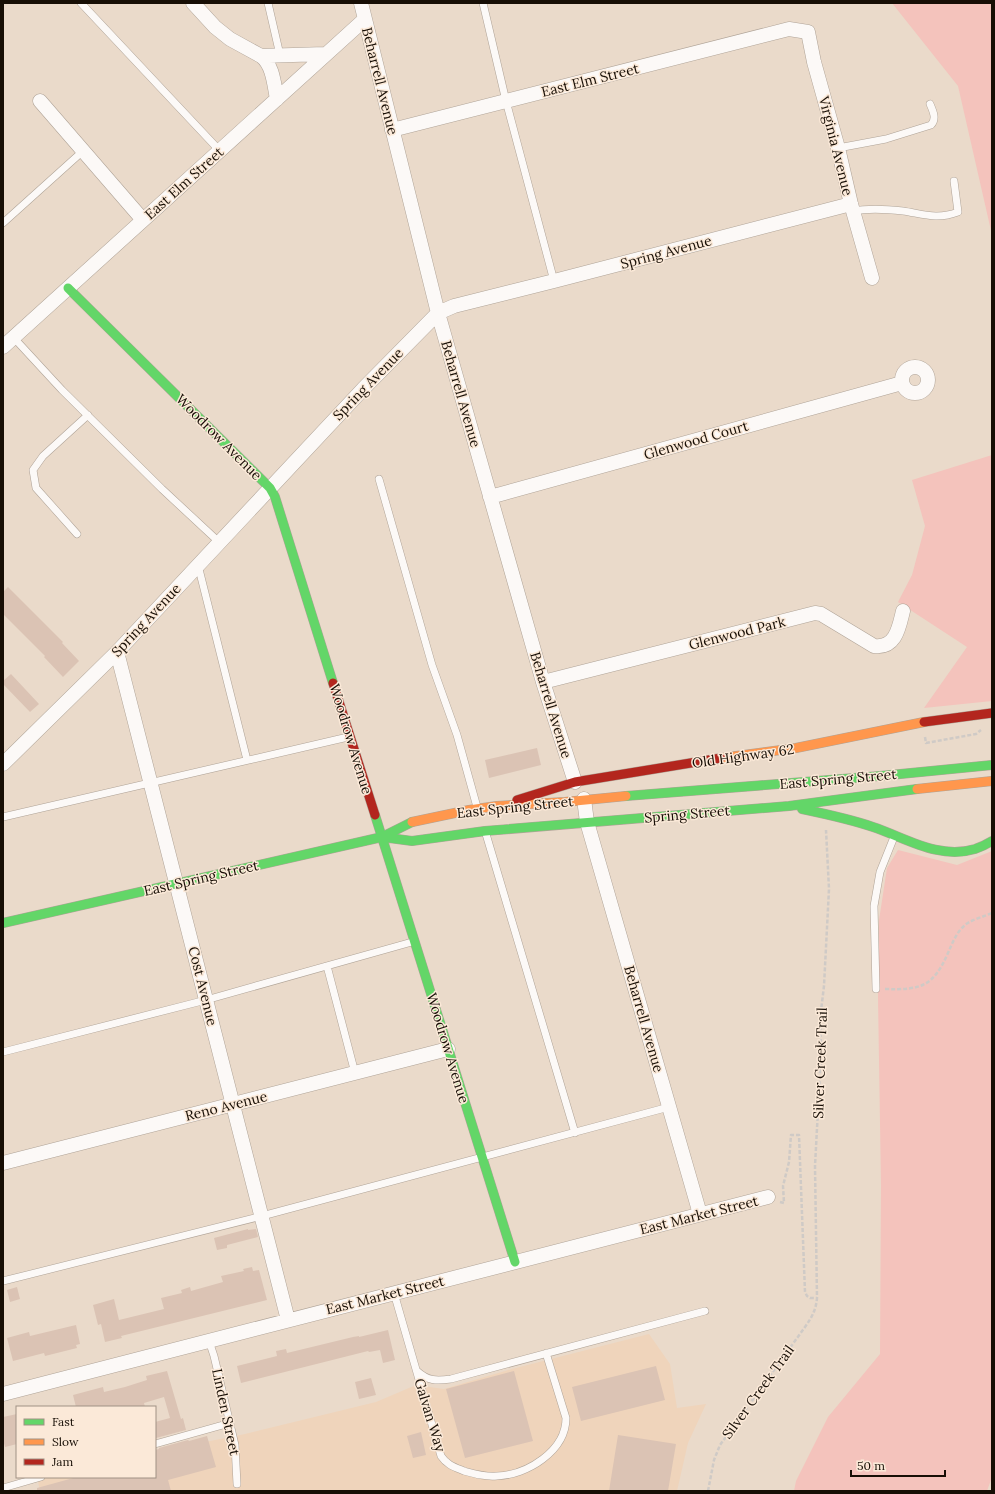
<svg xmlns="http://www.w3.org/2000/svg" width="995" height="1494" font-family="Lora,serif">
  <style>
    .built { fill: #efd4bb }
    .green { fill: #f4c3bc }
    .building { fill: #dbc3b4 }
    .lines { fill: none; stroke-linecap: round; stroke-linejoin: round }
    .lane-casing { stroke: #afa397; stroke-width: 8 }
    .street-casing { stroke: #afa397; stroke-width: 15 }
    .fast-casing { stroke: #afa397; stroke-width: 10 }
    .slow-casing { stroke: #afa397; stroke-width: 10 }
    .jam-casing { stroke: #afa397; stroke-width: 10 }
    .path { stroke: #cfcac6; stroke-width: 2.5; stroke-dasharray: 4 2; stroke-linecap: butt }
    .lane { stroke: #fcf9f7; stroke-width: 7 }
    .street { stroke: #fcf9f7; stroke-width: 14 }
    .fast { stroke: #63d668; stroke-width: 9 }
    .slow { stroke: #ff974d; stroke-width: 9 }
    .jam { stroke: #b3261e; stroke-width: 9 }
    .labels { text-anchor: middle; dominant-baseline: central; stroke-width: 3; stroke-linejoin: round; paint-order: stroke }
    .street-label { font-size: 14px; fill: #170e05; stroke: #fbe9d8 }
  </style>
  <rect width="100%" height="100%" fill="#eadaca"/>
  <path class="built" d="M649,1334l21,30 7,44 29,-4 -18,39 -11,48h-637l-3,-14h118v-25l90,-18 131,-32 40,-17 28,4 68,-20z"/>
  <path class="green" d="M892,3h100v232l-34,-149z
    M992,455v246l-68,7 43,-61 -69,-45 14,-27 13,-49 -13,-46z
    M898,850l59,15 35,-14v626l-5,14h-193l2,-10 32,-64 52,-63 1,-169 -3,-188 1,-77 8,-52z"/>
  <path class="building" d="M8,587l55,55 -1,1 17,18 -16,16 -19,-20 1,-1 -42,-42v-22z
    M11,674l28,30 -9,8 -27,-28v-3z
    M537,748l4,17 -52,13 -4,-18z
    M248,1229v1l8,-1 2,8 -31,8v3l-10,2 -3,-12z
    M252,1267l1,4 6,-1 8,30 -146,36 1,2 -17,4 -4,-18 -3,1 -5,-20 21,-6 5,21 45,-11 -3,-11 21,-5 -1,-3 9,-3 1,4 32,-9 -2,-6 23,-5 -1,-2z
    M17,1287l3,12 -10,3 -3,-12z
    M76,1325l4,19 -4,1 1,3 -32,8 -1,-3 -31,8 -6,-23 22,-6 1,4z
    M388,1330l7,30 -12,3 -3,-13 -11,2 -1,-1 -127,32 -4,-17 40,-10 -1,-5 10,-2 1,4 66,-16 6,-1v1z
    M656,1366l9,34 -84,21 -9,-34z
    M167,1371l14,48 2,-1 3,12 -30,8 -1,-16 15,-4 -6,-21 -20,6 1,4h-69l-3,-12 30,-8 1,5 21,-5 22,-7 -1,-4z
    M514,1371l19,70 -68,17 -19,-69z
    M371,1378l5,17 -17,4 -4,-17z
    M17,1414v30l-12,3 -2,-7v-23z
    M421,1432l5,23 -13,3 -6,-22z
    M618,1435l58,9 -8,47h-59z
    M207,1436l9,31 -48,13 3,11h-134v-3l40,-11h78v-27l4,-1v-1l29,-8 1,1z"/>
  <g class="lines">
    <g class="lane-casing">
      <path id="lane" d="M81,3l139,148
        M268,3l12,52
        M483,3l23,98 48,180
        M838,148l48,-9 45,-14c6,-6 2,-14 -1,-21
        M853,211c16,-3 33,-2 50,0 20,3 34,9 55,1l-4,-31
        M3,223l80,-72
        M14,338l48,52 100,99 57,53
        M379,479l53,186 25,70 20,72
        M77,534l-41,-46 -3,-18 10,-14 45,-41
        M198,565l49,195
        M3,817l345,-80
        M486,834l89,299
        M327,966l28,107
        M876,989l-2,-83 6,-34 14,-35
        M3,1052l203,-52 206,-58
        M3,1281l259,-65 407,-109
        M394,1293l47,163c6,9 13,11 23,15 11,3 21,6 33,5 30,-1 69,-25 69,-58l-20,-65
        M209,1341l5,15 21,89 2,39
        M417,1371c11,10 19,10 34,8l254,-68
        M155,1444l75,-21
        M3,1488l38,-11"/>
    </g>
    <g class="street-casing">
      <path id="street" d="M193,3l22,24 15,12 31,17 64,-2
        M361,3l77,310 105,369 32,100
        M261,56c12,9 13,28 16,43
        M40,101l103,119
        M392,130l397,-101 19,3 6,30 24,86 13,56 21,74
        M3,347l362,-328
        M902 380a13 13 0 1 1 26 0a13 13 0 1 1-26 0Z
        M490,497l412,-114
        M117,652l171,668
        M543,682l272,-69 6,1 53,32c22,3 25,-19 29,-35
        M3,764l114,-112 246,-263 75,-76 16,-7 100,-25 297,-77
        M584,799l3,23 113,392
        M3,1163l445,-114
        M3,1394l765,-197"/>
    </g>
    <g class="fast-casing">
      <path id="fast" d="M68,288l202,200 5,9 58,186
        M626,796l254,-20 112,-11
        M802,809c24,5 48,10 71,18 33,11 66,33 102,22 6,-2 12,-5 17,-8
        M375,815l140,447
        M382,837l30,4 73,-10 304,-25 128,-17
        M3,923l379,-86 30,-15"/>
    </g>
    <g class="slow-casing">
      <path id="slow" d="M721,758l75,-10 128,-26
        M917,789l75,-8
        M412,822l57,-12 28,-4 68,-4 61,-6"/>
    </g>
    <g class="jam-casing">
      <path id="jam" d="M333,683l42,132
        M924,722l68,-9
        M517,800l58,-18 146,-24"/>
    </g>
    <path class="path" d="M925,737l1,6 50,-9 5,-4
      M885,989c36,1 48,-2 63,-36 4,-9 8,-20 16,-27 4,-5 21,-10 28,-13
      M780,1202l4,1 -1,-17 6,-24 2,-27h8l6,157 2,4 3,2h7
      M708,1491l6,-31 6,-15 85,-118c7,-10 11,-17 12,-29l-2,-132 6,-113 -1,-34 4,-33 5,-97 -3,-59"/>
    <use href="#lane" class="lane"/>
    <use href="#street" class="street"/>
    <use href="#fast" class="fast"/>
    <use href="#slow" class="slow"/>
    <use href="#jam" class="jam"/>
  </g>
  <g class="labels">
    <g class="street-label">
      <text transform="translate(590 80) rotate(-14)">East Elm Street</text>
      <text transform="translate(380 81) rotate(76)">Beharrell Avenue</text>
      <text transform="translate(836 146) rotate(76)">Virginia Avenue</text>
      <text transform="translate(184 183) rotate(-42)">East Elm Street</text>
      <text transform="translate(666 252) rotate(-15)">Spring Avenue</text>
      <text transform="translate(368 384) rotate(-46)">Spring Avenue</text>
      <text transform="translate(461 394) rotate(74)">Beharrell Avenue</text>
      <text transform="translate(219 437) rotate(45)">Woodrow Avenue</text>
      <text transform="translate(696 440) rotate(-16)">Glenwood Court</text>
      <text transform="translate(146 620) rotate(-47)">Spring Avenue</text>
      <text transform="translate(737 633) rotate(-14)">Glenwood Park</text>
      <text transform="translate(551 705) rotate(73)">Beharrell Avenue</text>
      <text transform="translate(351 739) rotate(73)">Woodrow Avenue</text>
      <text transform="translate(743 756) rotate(-8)">Old Highway 62</text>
      <text transform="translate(838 779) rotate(-5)">East Spring Street</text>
      <text transform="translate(515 807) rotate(-6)">East Spring Street</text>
      <text transform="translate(687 814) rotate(-5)">Spring Street</text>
      <text transform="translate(201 878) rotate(-13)">East Spring Street</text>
      <text transform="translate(203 986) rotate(76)">Cost Avenue</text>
      <text transform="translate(644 1019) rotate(74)">Beharrell Avenue</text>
      <text transform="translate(448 1048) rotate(73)">Woodrow Avenue</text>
      <text transform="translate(820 1063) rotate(-88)">Silver Creek Trail</text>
      <text transform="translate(226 1106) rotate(-14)">Reno Avenue</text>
      <text transform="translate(699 1215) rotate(-14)">East Market Street</text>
      <text transform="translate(385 1295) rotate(-14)">East Market Street</text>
      <text transform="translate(758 1392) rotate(-54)">Silver Creek Trail</text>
      <text transform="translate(226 1412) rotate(78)">Linden Street</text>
      <text transform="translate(430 1415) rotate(73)">Galvan Way</text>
    </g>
  </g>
  <rect width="995" height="1494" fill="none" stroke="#170e05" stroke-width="8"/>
  <rect x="16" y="1406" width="140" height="72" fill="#fbe9d8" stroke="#a09184"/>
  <rect x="24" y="1419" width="20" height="6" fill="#63d668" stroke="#a09184"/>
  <text x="52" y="1426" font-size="12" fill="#170e05">Fast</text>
  <rect x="24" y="1439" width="20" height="6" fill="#ff974d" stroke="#a09184"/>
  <text x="52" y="1446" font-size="12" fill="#170e05">Slow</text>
  <rect x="24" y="1459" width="20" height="6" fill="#b3261e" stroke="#a09184"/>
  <text x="52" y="1466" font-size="12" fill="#170e05">Jam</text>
  <path d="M851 1470v6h94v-6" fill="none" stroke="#170e05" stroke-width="2"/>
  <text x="857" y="1470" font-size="12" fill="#170e05" stroke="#fbe9d8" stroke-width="3" paint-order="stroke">50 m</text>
</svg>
